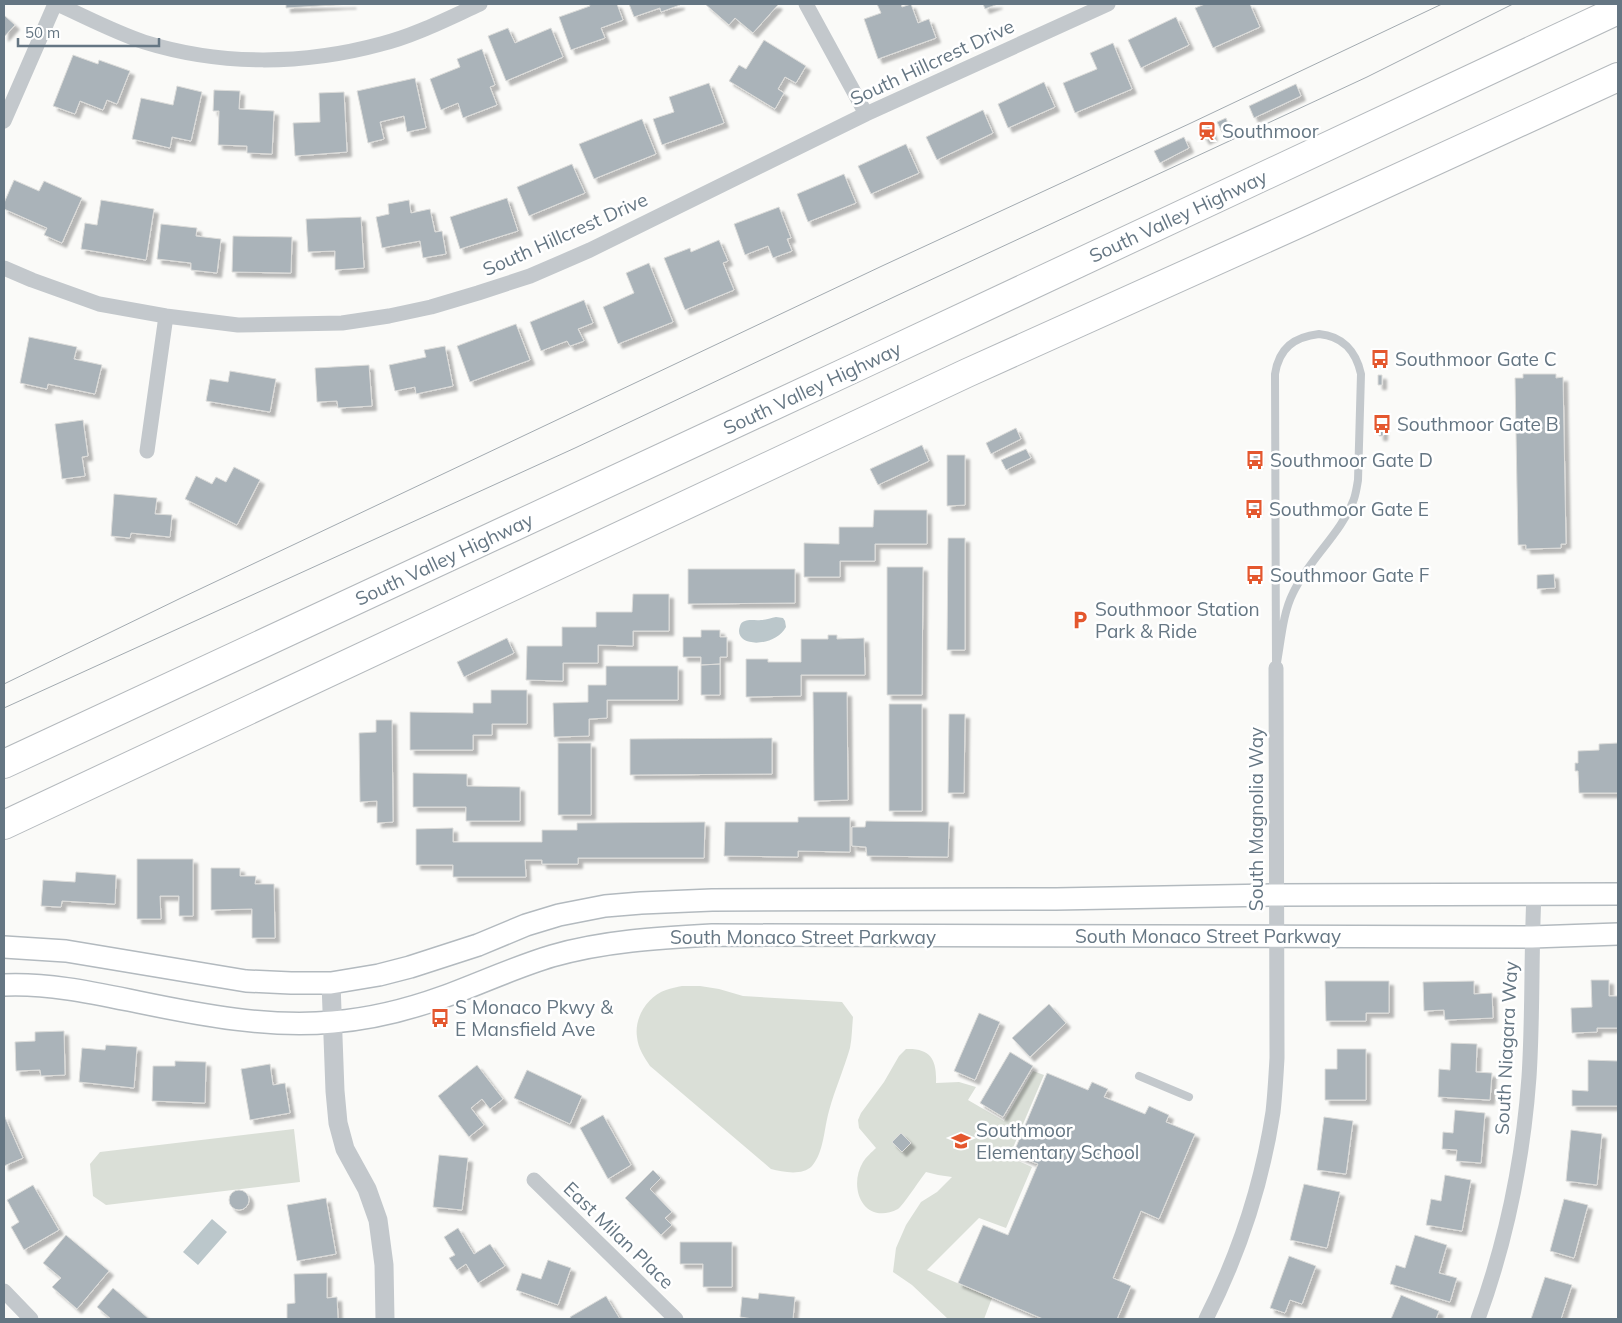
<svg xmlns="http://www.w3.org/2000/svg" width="1622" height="1323" font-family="Mulish,sans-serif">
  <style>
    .green { fill: #dadfd7 }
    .water { fill: #bbc7cb }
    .building { fill: #aab3b9; stroke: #dcdcda; filter: url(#shadow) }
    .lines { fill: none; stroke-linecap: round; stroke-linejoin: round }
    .secondary-casing { stroke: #b3babf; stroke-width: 24 }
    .motorway-casing { stroke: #b4b9bd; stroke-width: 30 }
    .service { stroke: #c3c8cc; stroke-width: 8 }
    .minor { stroke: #c3c8cc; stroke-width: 15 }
    .tertiary { stroke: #c3c8cc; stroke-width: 19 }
    .secondary { stroke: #fff; stroke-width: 21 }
    .motorway { stroke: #fff; stroke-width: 28 }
    .tram { stroke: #a2aab0; stroke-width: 1 }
    .labels { text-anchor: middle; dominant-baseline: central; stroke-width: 5; stroke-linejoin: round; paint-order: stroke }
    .street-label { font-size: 19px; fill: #657683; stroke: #fff }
    .poi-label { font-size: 19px; fill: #657683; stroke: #fff; text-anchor: start }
  </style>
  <defs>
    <filter id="shadow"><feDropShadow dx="4.5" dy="4.5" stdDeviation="1" flood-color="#0004"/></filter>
  </defs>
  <rect width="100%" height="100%" fill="#fafaf8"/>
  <path class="green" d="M682,986h18l19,3 24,7 99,6 11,15c-1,10 -1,21 -3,31 -6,21 -15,41 -21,63 -5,17 -5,41 -17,55 -10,10 -29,6 -41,3l-121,-103c-6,-9 -12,-18 -13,-29 -3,-20 11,-41 29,-47 5,-2 11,-3 16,-4z
    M906,1049c25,-1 31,11 30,34l23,-1 17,5 -8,13 36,21 29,-50 11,4 -35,82 23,10 -26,61 -27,-10 -52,52 65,28 -8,21h-36l-36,-34 -19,-13 3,-24 10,-23 15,-23 16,-10 15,-15 -14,-2 -12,-3c-5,6 -24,35 -28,37 -33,17 -51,-20 -35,-47 3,-5 9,-10 13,-14l-17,-20 -1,-8 3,-7 23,-31 15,-26z
    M294,1129l6,53 -194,23 -13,-9 -3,-32 10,-12z"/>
  <path class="water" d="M776,617l7,1 2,3 1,6c-11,21 -54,21 -46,-1 1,-3 2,-4 5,-5 5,-2 11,0 16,-1 5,0 10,-2 15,-3z
    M212,1219l15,13 -29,33 -15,-13z"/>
  <path class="building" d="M286,4h66l-66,4z
    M589,4h28l6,16 -22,8 4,10 -34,12 -12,-33 31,-11z
    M629,4h51v1l-19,7 -1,-4 -26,9z
    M705,4h71l2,1 -25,28 -18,-15 -6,7z
    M877,4h24l1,3 9,-3 7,19 11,-4 7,19 -58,21 -14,-40 17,-6z
    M983,4h15l-13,5z
    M1205,4h45l10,23 -47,21 -18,-40z
    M4,15l11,10 -11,12z
    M1176,17l13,28 -48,23 -13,-28z
    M508,28l7,15 36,-15 12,29 -57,24 -18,-45z
    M764,40l42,26 -10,17 -11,-6 -7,12 6,4 -9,16 -46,-28 10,-16 7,4z
    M1113,43l19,46 -57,24 -12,-30 34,-14 -7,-16z
    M482,49l13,36 -5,2 7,18 -34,13 -5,-15 -17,7 -11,-31 30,-12 -3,-8z
    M73,55l25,9 1,-4 31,11 -13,33 -10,-4 -4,10 -23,-9 -5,13 -22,-8z
    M415,78l11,50 -19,4 -3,-16 -24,6 4,17 -16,4 -11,-52z
    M1044,82l11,25 -47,21 -10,-24z
    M709,83l15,40 -62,22 -9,-26 21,-7 -5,-15z
    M1296,84l5,12 -47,22 -5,-12z
    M177,86l25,6 -11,49 -19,-4 -2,11 -38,-9 9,-41 32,7z
    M214,90l26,1 -1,18 35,2 -2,43 -25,-1v-7l-29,-1 1,-34h-6z
    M344,92l3,60 -52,4 -2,-33 27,-1 -1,-29z
    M983,110l10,23 -56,27 -11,-23z
    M1226,118l4,10 -8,4 -5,-10z
    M642,119l14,35 -62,25 -15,-35z
    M1209,126l4,10 -8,4 -5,-9z
    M1184,137l5,11 -29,15 -6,-12z
    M906,144l13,29 -48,21 -13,-28z
    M572,164l13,29 -56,23 -12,-29z
    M844,174l12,29 -48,19 -11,-28z
    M14,180l25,11 5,-10 38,17 -20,45 -18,-8 3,-7 -43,-19v-6z
    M507,198l11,33 -58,18 -10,-32z
    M101,200l53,9 -8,51 -65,-11 4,-26 12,2z
    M409,200l2,13 19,-4 5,23 7,-1 4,23 -23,4 -3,-17 -38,7 -6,-31 13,-3 -1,-10z
    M779,207l12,31 -4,1 5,12 -19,7 -5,-12 -23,9 -11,-31z
    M361,217l3,51 -29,2v-19l-27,1 -2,-33z
    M161,224l36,4 -1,8 25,3 -4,34 -26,-3v-7l-34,-4z
    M233,236l59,1 -1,36 -59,-1z
    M719,240l9,21 -5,2 11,27 -49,20 -21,-52 26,-10 1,4z
    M649,263l24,59 -55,22 -15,-37 31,-14 -8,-20z
    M584,300l9,23 -15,6 6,12 -14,5 -3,-5 -26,10 -11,-29z
    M516,324l14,36 -60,22 -13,-36z
    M29,337l48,10 -3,12 28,6 -7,29 -47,-10 -1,5 -27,-6z
    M445,346l8,40 -37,8 -1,-7 -20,4 -6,-26 37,-8 -2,-7z
    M369,365l3,41 -34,2 -1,-7 -20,1 -2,-34z
    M230,371l46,8 -6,33 -64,-11 4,-22 18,3z
    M1523,374h33v4l7,-1 3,167h-5v4l-35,1v-4h-8l-3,-167h8z
    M1378,375h4v10h-4z
    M83,420l5,36 -6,1 3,19 -23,3 -7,-55z
    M1379,426h4v10h-4z
    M1016,428l5,11 -30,15 -5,-11z
    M922,445l7,16 -51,24 -8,-16z
    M1026,449l5,9 -25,12 -5,-10z
    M1253,453h5v10l-4,1z
    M947,455h18v50l-18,1z
    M234,467l26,13 -23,45 -52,-26 11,-23 16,8 4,-7 10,5z
    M114,494l43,4 -2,16 17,1 -2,22 -39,-4 -1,5 -19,-2z
    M1253,501h4v10h-4z
    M874,510h53v34h-52v17h-35v16h-36v-34l35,1v-17h34z
    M948,538h17v112h-18z
    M887,567h36l-1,128h-35z
    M688,569h107v34l-107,1z
    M1554,574l1,14 -18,1v-14z
    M633,594h36v37h-36v15l-35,-1v18h-35v18l-37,-1 1,-34h35v-19h34v-15h36z
    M701,630h19v7h7v20h-7v7l-19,1v-8h-18v-20h18z
    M828,635h9v4l27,-1 1,37h-64v21l-55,1v-38h22v3h33v-23h27z
    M507,638l7,15 -50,24 -7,-15z
    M720,664v31h-19v-30z
    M606,666h72v34h-71v18l-18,1v17l-35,1 -1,-34 35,-1v-17h18z
    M491,690h36v34h-35v11h-19v15h-63v-38l63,1v-10h18z
    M813,692h34l1,108 -34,1z
    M889,704h33v107h-33z
    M949,714h16l-1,79h-16z
    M376,720h16l1,102 -16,1v-22l-17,1 -1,-69 17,-1z
    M772,738v36l-142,1v-36z
    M558,743h33v72h-33z
    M1618,743v50h-39l-1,-22h-3v-8h3v-12l21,-1v-6z
    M413,773l54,1v12l53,1v34h-54v-14h-53z
    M798,817h52v35l-52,-1v6l-74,-1 1,-34h73z
    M866,821l83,1 -1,35 -81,-1 -1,-9 -14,-1v-19h13z
    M705,822l-1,36h-126v6h-36v-4h-17l1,17h-73v-12h-37v-36l37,-1v14h89v-12h35v-7z
    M137,859h56v57h-14v-20h-19l1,23h-24z
    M211,868h29v8h16l-1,8h19l1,54h-23v-29l-41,1z
    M76,872l40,3 -1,29 -53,-3 -1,6 -20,-1 2,-26 32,2z
    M1591,980h18v16h9v32h-21v4l-25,1 -1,-25 21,-1z
    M1325,981h64v32h-23v8h-40z
    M1474,981v13l18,-1 1,25 -48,2 -1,-10 -20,1 -1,-29z
    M1049,1004l17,19 -36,34 -18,-19z
    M979,1013l21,9 -25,58 -21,-9z
    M64,1031l1,44 -24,1 -1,-6 -24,1 -1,-29 20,-1v-9z
    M1451,1043l26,1 -1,28 16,1 -2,27 -52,-3 1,-28 11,1z
    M106,1045l31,2 -3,41 -55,-6 3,-34 23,2z
    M1337,1049h29v51h-41v-31h12z
    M1010,1052l23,14 -30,51 -23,-14z
    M1588,1060l30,1v45h-46v-16l16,1z
    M175,1061l31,1 -1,41 -53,-2 1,-35h22z
    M270,1064l3,21 12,-2 5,30 -40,7 -9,-51z
    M477,1065l26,34 -13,10 -8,-10 -11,9 13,17 -15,12 -31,-41z
    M527,1070l55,26 -12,28 -56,-26z
    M1047,1073l41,17 4,-8 16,7 -4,8 41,17 4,-8 20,9 -3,7 29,12 -36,85 -18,-8 -28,67 18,8 -14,33h-74l-85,-36 25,-58 25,10 30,-71 -25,-10z
    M1455,1110l30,3 -4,50 -25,-2 1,-11 -15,-1 1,-17 10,1z
    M4,1115l19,43 -19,8z
    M603,1115l28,50 -23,14 -28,-51z
    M1324,1117l29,4 -7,53 -29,-4z
    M1571,1130l31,4 -5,51 -31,-4z
    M901,1133l10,10 -9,9 -10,-10z
    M439,1155l29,3 -6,52 -29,-3z
    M653,1170l8,8 -11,11 22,23 -7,6 7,7 -11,10 -36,-37z
    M1445,1175l26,5 -9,51 -36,-6 5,-26 10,2z
    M1304,1184l36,8 -13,56 -37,-8z
    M33,1185l26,45 -35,20 -13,-23 8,-5 -12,-22z
    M229 1200a10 10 0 1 1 20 0a10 10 0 1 1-20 0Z
    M326,1198l10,56 -39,7 -10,-56z
    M1564,1199l24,6 -14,53 -24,-7z
    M458,1228l16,26 16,-10 15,22 -27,17 -12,-19 -9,6 -8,-12 6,-3 -11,-18z
    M66,1235l43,36 -32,38 -25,-22 9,-9 -18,-15z
    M1415,1235l32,10 -8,28 18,5 -7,24 -60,-18 6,-19 9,3z
    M680,1242h52v45h-29v-23h-23z
    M1289,1256l27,10 -14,38 -12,-4 -5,13 -15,-5z
    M548,1260l23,8 -13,37 -42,-15 6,-17 19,6z
    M327,1273v25l10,-1 1,22h-51v-15l8,-1 -1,-29z
    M1545,1277l27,8 -11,34h-30z
    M113,1288l36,31h-38l-14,-12z
    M759,1293l36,4 -2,22h-40l-13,-2 2,-20 16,2z
    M1401,1295l38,16 -3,8h-45z
    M606,1296l14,23h-49l-1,-2z"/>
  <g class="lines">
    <g class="secondary-casing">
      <path id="secondary" d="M4,947l62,4 180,30 45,2h40l48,-8 31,-8 68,-22 48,-20 33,-10 46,-9 36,-3 71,-3 344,-1 220,-4 342,-1
        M4,985c45,-2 90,8 134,17 63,13 130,26 195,20 37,-3 74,-12 110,-25 36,-13 72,-30 109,-41 52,-15 106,-18 160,-21l820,2 86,-3"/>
    </g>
    <g class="motorway-casing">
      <path id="motorway" d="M4,764l857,-399 757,-355
        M4,825l963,-452 335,-151 316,-145"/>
    </g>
    <path class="service" d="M1319,334c23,2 37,17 42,40l-3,106c-1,6 -2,13 -4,19 -13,35 -45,60 -61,94 -11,22 -12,50 -17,75l-1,-294c4,-26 19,-37 44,-40z
      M1139,1076l50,21"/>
    <path class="minor" d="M57,4c29,13 57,28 87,38 77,24 160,23 237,2 33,-8 68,-26 99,-40
      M806,4l60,110
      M4,121l51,-117
      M4,268l28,12 67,24 67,12 72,9 104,-2 47,-7 42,-9 47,-14 52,-17 60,-26 276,-136 242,-110
      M147,451l19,-135
      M534,1180l142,139
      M4,1291l27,28
      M1206,1319c33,-65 56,-135 67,-207 2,-18 3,-36 4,-54l-1,-390
      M1478,1319c28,-77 45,-159 51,-242 4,-61 2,-122 5,-183"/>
    <path class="tertiary" d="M331,983l4,108 3,32 7,26 22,40 11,31 6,45 1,54"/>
    <use href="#secondary" class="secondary"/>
    <use href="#motorway" class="motorway"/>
    <path class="tram" d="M4,684l177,-86 701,-332 309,-143 251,-119
      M4,708l571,-260 321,-152 471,-219 146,-73"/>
  </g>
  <defs>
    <g id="station-bare" transform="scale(1.5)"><path d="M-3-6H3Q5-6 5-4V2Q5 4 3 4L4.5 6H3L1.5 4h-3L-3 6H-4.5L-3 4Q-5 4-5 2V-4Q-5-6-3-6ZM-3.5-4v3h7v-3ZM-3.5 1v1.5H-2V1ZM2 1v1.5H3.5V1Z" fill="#e4572e" stroke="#fff" stroke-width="2.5" paint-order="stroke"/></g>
    <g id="bus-bare" transform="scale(1.5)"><path d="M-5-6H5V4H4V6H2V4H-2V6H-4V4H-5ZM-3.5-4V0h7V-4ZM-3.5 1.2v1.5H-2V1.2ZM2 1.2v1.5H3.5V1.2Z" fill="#e4572e" stroke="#fff" stroke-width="2.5" paint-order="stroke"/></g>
    <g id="parking-bare" transform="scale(1.5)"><path d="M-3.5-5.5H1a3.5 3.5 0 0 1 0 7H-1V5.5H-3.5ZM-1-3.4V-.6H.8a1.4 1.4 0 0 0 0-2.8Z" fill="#e4572e" stroke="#fff" stroke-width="2.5" paint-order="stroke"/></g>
    <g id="school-bare" transform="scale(1.5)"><path d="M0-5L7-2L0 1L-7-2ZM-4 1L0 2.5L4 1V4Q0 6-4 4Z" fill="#e4572e" stroke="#fff" stroke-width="2.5" paint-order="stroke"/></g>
  </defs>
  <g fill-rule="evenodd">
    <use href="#station-bare" x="1207" y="131"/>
    <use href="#bus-bare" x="1380" y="359"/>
    <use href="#bus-bare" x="1382" y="424"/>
    <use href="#bus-bare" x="1255" y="460"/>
    <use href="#bus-bare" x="1254" y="509"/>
    <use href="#bus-bare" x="1255" y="575"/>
    <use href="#parking-bare" x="1080" y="620"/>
    <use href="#bus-bare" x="440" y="1018"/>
    <use href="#school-bare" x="961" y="1141"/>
  </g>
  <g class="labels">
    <g class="street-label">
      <text transform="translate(932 62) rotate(-25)">South Hillcrest Drive</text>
      <text transform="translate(1178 216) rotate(-25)">South Valley Highway</text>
      <text transform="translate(565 234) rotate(-24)">South Hillcrest Drive</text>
      <text transform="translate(812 388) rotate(-25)">South Valley Highway</text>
      <text transform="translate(444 559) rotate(-25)">South Valley Highway</text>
      <text transform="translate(1256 819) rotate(-90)">South Magnolia Way</text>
      <text x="1208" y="936">South Monaco Street Parkway</text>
      <text x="803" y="937">South Monaco Street Parkway</text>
      <text transform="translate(1506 1048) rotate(-87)">South Niagara Way</text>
      <text transform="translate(619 1235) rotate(44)">East Milan Place</text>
    </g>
    <g class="poi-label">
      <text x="1222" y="131">Southmoor</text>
      <text x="1395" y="359">Southmoor Gate C</text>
      <text x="1397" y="424">Southmoor Gate B</text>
      <text x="1270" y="460">Southmoor Gate D</text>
      <text x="1269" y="509">Southmoor Gate E</text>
      <text x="1270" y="575">Southmoor Gate F</text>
      <text x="1095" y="609">Southmoor Station<tspan x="1095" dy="22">Park &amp; Ride</tspan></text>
      <text x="455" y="1007">S Monaco Pkwy &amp;<tspan x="455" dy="22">E Mansfield Ave</tspan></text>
      <text x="976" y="1130">Southmoor<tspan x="976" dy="22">Elementary School</tspan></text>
    </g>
  </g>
  <rect width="1622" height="1323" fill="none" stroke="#657683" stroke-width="10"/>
  <path d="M18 38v8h141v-8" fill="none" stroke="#657683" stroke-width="2.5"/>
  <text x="25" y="38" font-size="15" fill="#657683" stroke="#ffffff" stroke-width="4" paint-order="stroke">50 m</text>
</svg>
